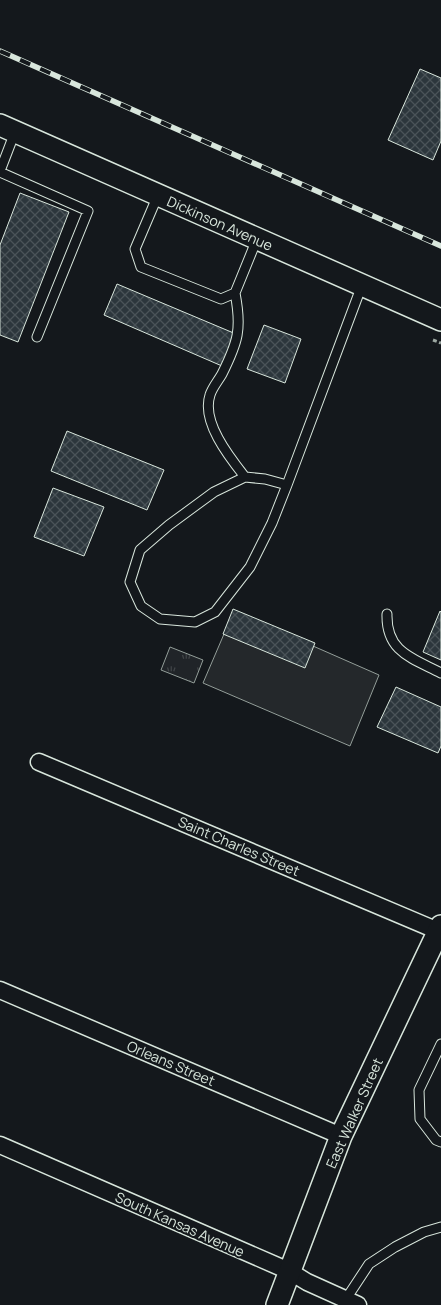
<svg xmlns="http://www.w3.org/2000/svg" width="441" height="1305" font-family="Manrope,sans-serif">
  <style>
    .grass { fill: url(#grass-tufts); stroke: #939e99 }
    .parking { fill: #24282b; stroke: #939e99 }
    .building { fill: url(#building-cross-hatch); stroke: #d8e6dc }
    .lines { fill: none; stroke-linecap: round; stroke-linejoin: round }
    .service-casing { stroke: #d8e6dc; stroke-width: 11 }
    .minor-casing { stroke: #d8e6dc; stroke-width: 19 }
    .tertiary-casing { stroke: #d8e6dc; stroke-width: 24 }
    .path { stroke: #9da8a2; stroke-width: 3; stroke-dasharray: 4 2.5; stroke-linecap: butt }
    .service { stroke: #14181c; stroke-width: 9 }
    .minor { stroke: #14181c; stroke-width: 16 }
    .tertiary { stroke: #14181c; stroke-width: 21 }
    .rail-casing { stroke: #d8e6dc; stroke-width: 5.5 }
    .rail { stroke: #14181c; stroke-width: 4; stroke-dasharray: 11; stroke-linecap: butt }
    .labels { text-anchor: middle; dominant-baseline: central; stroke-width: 4; stroke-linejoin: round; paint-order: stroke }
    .street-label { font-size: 14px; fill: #d8e6dc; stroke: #14181c }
  </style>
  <defs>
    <pattern id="grass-tufts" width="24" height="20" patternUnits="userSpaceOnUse" patternTransform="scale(1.25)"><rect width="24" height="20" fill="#202428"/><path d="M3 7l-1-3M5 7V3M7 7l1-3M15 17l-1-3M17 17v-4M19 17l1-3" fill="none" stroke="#404447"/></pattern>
    <pattern id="building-cross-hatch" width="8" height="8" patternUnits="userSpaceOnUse" patternTransform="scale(1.25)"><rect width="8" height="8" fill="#2c363c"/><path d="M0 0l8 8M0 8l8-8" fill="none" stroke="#4a5358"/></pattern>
  </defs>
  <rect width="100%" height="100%" fill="#14181c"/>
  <path class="grass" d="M170,647l33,13 -9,23 -33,-13z"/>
  <path class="parking" d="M224,634l89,12 66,29 -29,71 -147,-63z"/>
  <path class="building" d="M420,69l21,9v63l-8,19 -45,-20z
    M20,193l49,19 -51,130 -18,-7v-90z
    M117,284l119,50 -14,32 -118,-51z
    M264,325l37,14 -16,44 -38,-14z
    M67,431l97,39 -17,40 -96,-39z
    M53,488l51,19 -20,49 -50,-19z
    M233,609l82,34 -10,25 -82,-34z
    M440,611l1,1v48l-18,-8z
    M396,687l45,20v39l-3,7 -61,-26z"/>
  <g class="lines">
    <g class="service-casing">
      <path id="service" d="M0,171l15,-39
        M0,172l88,39 -51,126
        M158,195l-23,54 6,18 80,32 14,-6 22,-54
        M235,293c7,36 3,49 -13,81 -4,7 -10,14 -12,21 -9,27 20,63 35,82
        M287,485l-22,-6 -20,-2 -31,15 -45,33 -29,25 -10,32 11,24 19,13 35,3 20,-10 35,-45 22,-44 15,-38 75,-200
        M387,614c-1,38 25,44 54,59
        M441,1044l-22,46 1,29 16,21 5,2
        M344,1302l25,-38 26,-17 29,-15 17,-5"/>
    </g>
    <g class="minor-casing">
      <path id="minor" d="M39,762l399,169
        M0,990l341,146
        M0,1145l289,126 18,11 51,23"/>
    </g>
    <g class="tertiary-casing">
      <path id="tertiary" d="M0,125l441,195
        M277,1305l64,-169 100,-210"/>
    </g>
    <path class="path" d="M433,340l8,3"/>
    <use href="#service" class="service"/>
    <use href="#minor" class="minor"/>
    <use href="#tertiary" class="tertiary"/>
    <g class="rail-casing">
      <path id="rail" d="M0,51l441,195"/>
    </g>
    <use href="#rail" class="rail"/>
  </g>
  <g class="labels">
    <g class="street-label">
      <text transform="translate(220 223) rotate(24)">Dickinson Avenue</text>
      <text transform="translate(239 846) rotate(23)">Saint Charles Street</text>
      <text transform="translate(171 1063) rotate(23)">Orleans Street</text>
      <text transform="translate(354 1113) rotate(-66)">East Walker Street</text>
      <text transform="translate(180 1224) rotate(24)">South Kansas Avenue</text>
    </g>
  </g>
</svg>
